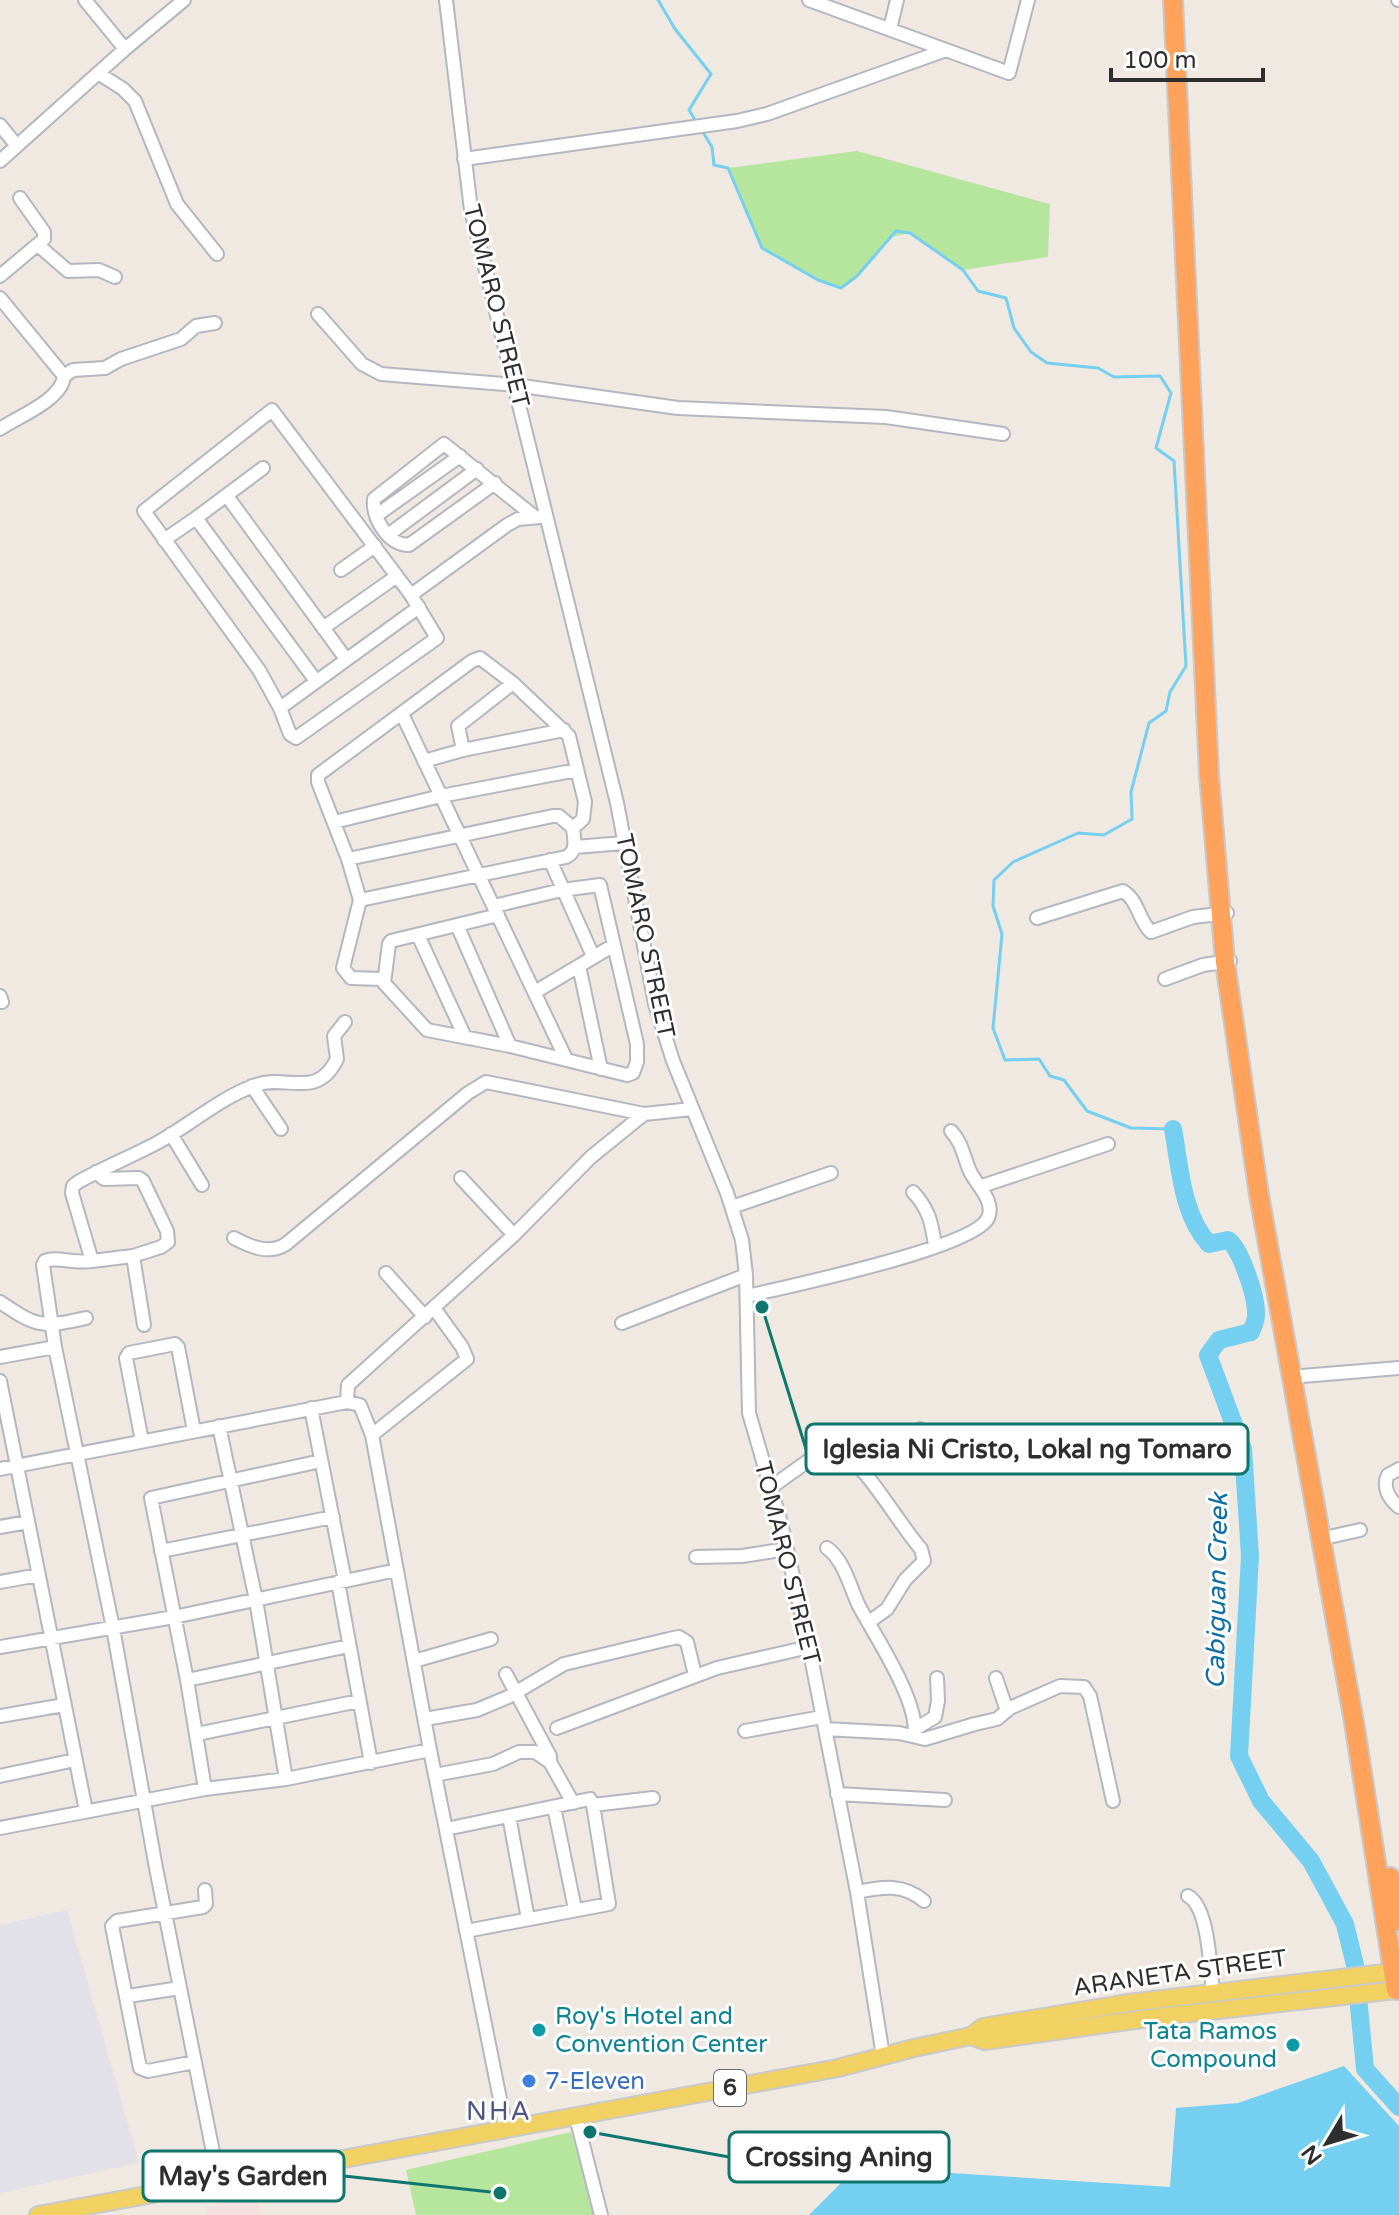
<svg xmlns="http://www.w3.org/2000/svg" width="1399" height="2215" font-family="'Varela Round',sans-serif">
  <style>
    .industrial { fill: #e3e1e8 }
    .medical { fill: #f5dfe0 }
    .green { fill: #b6e59e }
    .water { fill: #75cff0 }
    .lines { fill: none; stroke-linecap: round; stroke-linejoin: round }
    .stream { stroke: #75cff0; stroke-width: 3 }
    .river { stroke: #75cff0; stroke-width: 18 }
    .minor-casing { stroke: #b4b7c1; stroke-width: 16 }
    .major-casing { stroke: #c9c9c9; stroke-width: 20 }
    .highway-casing { stroke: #c9c9c9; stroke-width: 22 }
    .minor { stroke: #fff; stroke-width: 12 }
    .major { stroke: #f2d163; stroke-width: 16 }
    .highway { stroke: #ffa35c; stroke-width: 18 }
    .culture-dot { fill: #0f9aa8; stroke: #fff; stroke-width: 3 }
    .shop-dot { fill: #3f7fe0; stroke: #fff; stroke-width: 3 }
    .labels { text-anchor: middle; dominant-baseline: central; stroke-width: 6; stroke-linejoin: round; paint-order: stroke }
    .shield { fill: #fff; stroke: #6d6d6d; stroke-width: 2 }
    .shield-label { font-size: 22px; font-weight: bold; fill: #2e2e2e }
    .street-label { font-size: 24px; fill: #2e2e2e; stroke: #fff }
    .culture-label { font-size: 24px; fill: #0d838f; stroke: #fff; text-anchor: start }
    .shop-label { font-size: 24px; fill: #366cbe; stroke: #fff; text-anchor: start }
    .water-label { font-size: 26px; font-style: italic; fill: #0d6fa3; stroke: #fff }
    .neighbourhood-label { font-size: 26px; letter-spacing: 2px; fill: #4d5680; stroke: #fff }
    .leader { fill: none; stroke: #0f766e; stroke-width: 3 }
    .callout-dot { fill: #0f766e; stroke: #fff; stroke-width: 3 }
    .callout { fill: #fff; stroke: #0f766e; stroke-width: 3 }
    .callout-label { font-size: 26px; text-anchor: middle; font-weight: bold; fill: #2e2e2e }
  </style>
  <rect width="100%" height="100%" fill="#efe9e1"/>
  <path class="industrial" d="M67,1910l72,253 -139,30v-268z"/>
  <path class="medical" d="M257,2197l4,18h-54l-1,-8z"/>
  <path class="green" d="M857,151l193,53 -2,53 -85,13 -53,-37 -19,4 -34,39 -16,12 -23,-8 -56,-32 -34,-80z
    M571,2132l24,83h-179l-10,-45z"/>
  <path class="water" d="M1344,2066l55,60v89h-590l48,-48 313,20 6,-79 62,-5z"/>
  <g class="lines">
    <path class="stream" d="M658,0l17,29 36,45 -22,36 8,13
      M701,129l11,18 2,18 14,3 34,80 56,32 23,8 16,-12 39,-45 14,2 53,37 15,21 28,7 8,30 17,24 16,11 51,5 16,9 46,-1 11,17 -15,55 18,13 12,205 -16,26 -4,19 -17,12 -18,69 1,27 -28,16 -26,-2 -65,29 -19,18 -1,26 9,28 -9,94 12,32 34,-1 11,17 14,4 23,31 44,17 42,1"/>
    <path class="river" d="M1173,1129c7,38 9,86 36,115l19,-4c13,9 28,56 28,73 1,6 -3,14 -5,19l-32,8 -11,15 35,94 7,107 -11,200 22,45 50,60 34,63 10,41 10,104 34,38"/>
    <g class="minor-casing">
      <path id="minor" d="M85,0l40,49
        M446,0l25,210 146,593 38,201 18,57 54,132 15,47 4,35 3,138 32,110 28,124 48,245 26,164
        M809,0l200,73 19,-73
        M1398,0h1
        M890,29l7,-29
        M98,73l25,16 12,12 42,103 40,50
        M0,125l17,21
        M464,159l273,-38 30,-7 179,-64
        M0,161l125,-112 59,-49
        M38,245l30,26 31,-1 16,7
        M0,276l44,-37v-7l-24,-34
        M0,298l64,78c-2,24 -45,40 -64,53
        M318,314l44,50 19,10 134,11 163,23 208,9 117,17
        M64,376l9,-6 32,-2 16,-9 60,-20 15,-13 19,-3
        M272,410l139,185 26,43 -141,100 -6,-4 -10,-26 -21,-38 -115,-159z
        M495,483l-86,62c-21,0 -37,-27 -35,-46l70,-55 91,73
        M227,496l119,163
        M377,515l83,-59
        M196,518l67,-50
        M388,535l89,-66
        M164,540l32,-22 120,163
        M341,570l34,-24
        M411,595l96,-70 11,-6 22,-2
        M323,628l74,-52
        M513,683l-55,43 5,24 101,-20
        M280,708l139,-101
        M402,714l164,345
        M424,761l39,-11
        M334,822l107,-26 136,-26
        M575,847l49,-4
        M348,859l205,-43h6l14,12 10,-9 2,-17 -16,-66 -56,-53 -33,-25 -8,3 -154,114v7l30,77 12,41 -17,68 8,10 31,1
        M550,860l43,96
        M360,900l206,-43c12,-6 8,-17 7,-29
        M494,906l68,-16 38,-5 37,159v18l-4,11 -6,2 -117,-29 -83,-16 -43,-47 5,-39 2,-3 107,-26
        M1037,918l86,-27c16,10 15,29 28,41l42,-15 34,-4
        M457,925l53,121
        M418,935l47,102
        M579,966l22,103
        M1165,979l38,-14 27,-4
        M535,992l79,-47
        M0,996l2,6
        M252,1086l29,43
        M171,1134l31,51
        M96,1172l8,7 35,-1 4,3 24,50 1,11 -7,5 -28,9
        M461,1178l53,57
        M982,1186l126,-42
        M913,1192c16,17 19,32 22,54
        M732,1207l99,-34
        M234,1238c17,9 35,17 52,6l182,-151 18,-11 158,32 48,-5
        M92,1261l41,-5 11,69
        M386,1273l39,44
        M747,1296c38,-9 227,-48 241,-78 8,-18 -14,-35 -19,-49 -6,-15 -7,-26 -18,-38
        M0,1302c37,25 42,26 86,16
        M622,1323l124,-48
        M0,1357l55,-10
        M1290,1377l109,-9
        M0,1381l86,430
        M347,1402l1,-17 166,-150 77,-78 53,-43
        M311,1408l34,173
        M219,1426l37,174 30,179
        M372,1435l95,-76 -5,-12 -28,-39
        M142,1441l-16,-83 3,-5 46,-9 3,3 16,84
        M0,1469l347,-67 13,3 12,30 58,315 76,379
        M1399,1469l-11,6c-6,12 1,24 11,32
        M863,1472l57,-43
        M770,1488l52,-37 14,-4c28,14 62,76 85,102l3,12 -19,19 -18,29 -18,13
        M0,1527l28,-5
        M1320,1539l40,-9
        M827,1548c17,12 23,39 32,58 16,30 61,97 55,129
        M161,1551l172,-34
        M696,1557l46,-1 45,-7
        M0,1582l39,-7
        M338,1582l33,181
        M0,1647l174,-30 223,-47
        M414,1661l77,-22
        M506,1674l44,82v6
        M996,1678l11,33
        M187,1680l162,-34
        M0,1716l64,-11
        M425,1719l52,-9 31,-13 56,-33 105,-25 10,-2 8,5 8,33
        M557,1728l160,-60 92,-21
        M825,1729l74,4 26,6 50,-15 22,-5 13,-11 50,-22 24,1 6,9 23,105
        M915,1729l20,-12 3,-16 -1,-23
        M745,1731l77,-14
        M197,1734l162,-33
        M435,1775l58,-11 26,-12h16l15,10 23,41
        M0,1776l75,-16
        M205,1789l-18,-109 -36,-182 170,-37
        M837,1794l108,6
        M593,1805l60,-7
        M554,1807l21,102
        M509,1816l19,103
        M0,1828l205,-39 81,-10 144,-29
        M446,1829l144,-30 3,6 16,99 -143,27
        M857,1892c25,-5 46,-9 67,9
        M1188,1896c21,11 22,73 25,96
        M128,1996l52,-8
        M195,2062l-47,9 -8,-3 -28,-142 5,-5 86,-14 3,-3 -1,-14
        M576,2117l25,98
        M219,2182l-63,-314 -43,-240 -58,-281 -12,-82 2,-4c11,-5 31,3 47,0l-20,-68 1,-7 5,-4c25,-14 52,-25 77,-38 34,-18 64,-46 101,-59 31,-11 61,15 81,-26l-3,-23 11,-14"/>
    </g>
    <g class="major-casing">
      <path id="major" d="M971,2036l14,5 172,-24 239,-27
        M38,2215l800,-147 76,-20 57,-12 12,-9 145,-24 265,-31"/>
    </g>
    <g class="highway-casing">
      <path id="highway" d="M1173,0l36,775 16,187 34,233 95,527 42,268h3
        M1390,1877l9,44"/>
    </g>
    <use href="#minor" class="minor"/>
    <use href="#major" class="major"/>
    <use href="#highway" class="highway"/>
  </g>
  <g class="culture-dot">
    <circle cx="539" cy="2030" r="8"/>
    <circle cx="1293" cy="2045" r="8"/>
  </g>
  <circle class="shop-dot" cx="529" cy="2081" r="8"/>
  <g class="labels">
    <rect class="shield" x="714" y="2070" width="32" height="36" rx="6"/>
    <g class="shield-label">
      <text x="730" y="2088">6</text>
    </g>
    <g class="street-label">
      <text transform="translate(496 306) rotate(76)">TOMARO STREET</text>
      <text transform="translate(645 936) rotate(78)">TOMARO STREET</text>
      <text transform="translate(787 1563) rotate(76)">TOMARO STREET</text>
      <text transform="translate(1180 1973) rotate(-8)">ARANETA STREET</text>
    </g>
    <g class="culture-label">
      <text x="555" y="2016">Roy's Hotel and<tspan x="555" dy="28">Convention Center</tspan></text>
      <text x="1277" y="2031" text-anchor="end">Tata Ramos<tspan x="1277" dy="28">Compound</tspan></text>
    </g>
    <g class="shop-label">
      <text x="545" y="2081">7-Eleven</text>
    </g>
    <g class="water-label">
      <text transform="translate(1217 1591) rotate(-89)">Cabiguan Creek</text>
    </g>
    <g class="neighbourhood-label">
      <text x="499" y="2111">NHA</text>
    </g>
  </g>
  <path class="leader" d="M762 1307L806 1449M590 2132L729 2157M500 2193L344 2176"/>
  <g class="callout-dot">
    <circle cx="762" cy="1307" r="8"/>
    <circle cx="590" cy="2132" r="8"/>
    <circle cx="500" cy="2193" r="8"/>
  </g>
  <g class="callout">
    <rect x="806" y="1424" width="442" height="50" rx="8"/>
    <rect x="729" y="2132" width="220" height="50" rx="8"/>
    <rect x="143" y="2151" width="201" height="50" rx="8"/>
  </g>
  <g class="callout-label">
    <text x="1027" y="1458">Iglesia Ni Cristo, Lokal ng Tomaro</text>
    <text x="839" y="2166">Crossing Aning</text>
    <text x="243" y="2185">May's Garden</text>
  </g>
  <g transform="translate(1327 2143) rotate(232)" stroke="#ffffff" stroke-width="6" paint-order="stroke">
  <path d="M0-6L14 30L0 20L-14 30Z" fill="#2e2e2e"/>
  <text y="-12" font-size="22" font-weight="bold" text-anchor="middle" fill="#2e2e2e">N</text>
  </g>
  <path d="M1111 68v12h152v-12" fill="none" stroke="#2e2e2e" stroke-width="4"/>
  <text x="1123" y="68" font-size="24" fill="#2e2e2e" stroke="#ffffff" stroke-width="6" paint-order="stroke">100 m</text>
</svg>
